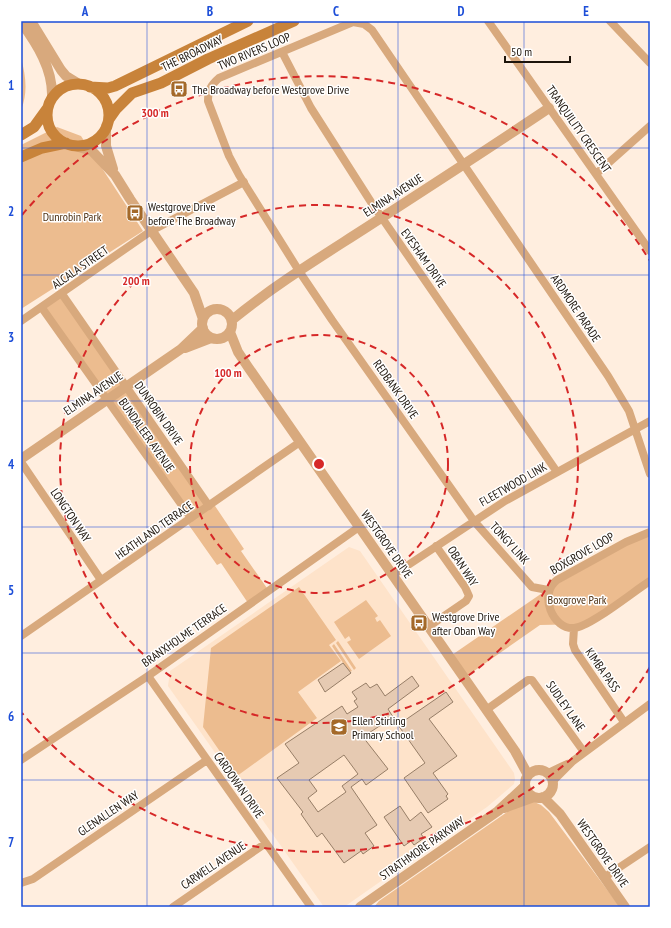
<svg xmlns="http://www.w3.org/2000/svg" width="671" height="928" font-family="'PT Sans Narrow',sans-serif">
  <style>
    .built { fill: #fee3ca }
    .green { fill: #ecbc8f }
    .building { fill: #e6cab2; stroke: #977e67; fill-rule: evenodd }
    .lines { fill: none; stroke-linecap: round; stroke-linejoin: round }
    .minor { stroke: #d8a97d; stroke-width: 8 }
    .tertiary { stroke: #d8a97d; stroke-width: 10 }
    .secondary { stroke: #c8833a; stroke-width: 11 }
    .grid { fill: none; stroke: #1d4ed8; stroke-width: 1; stroke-opacity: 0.55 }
    .ring { fill: none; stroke: #d62828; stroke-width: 2; stroke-dasharray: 7 5 }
    .labels { text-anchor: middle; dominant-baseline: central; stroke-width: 3; stroke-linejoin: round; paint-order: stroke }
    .street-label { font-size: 12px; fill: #1d140b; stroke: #fff }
    .poi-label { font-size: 12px; fill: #1d140b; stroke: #fff; text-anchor: start }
    .park-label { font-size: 12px; fill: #4e3114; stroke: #fff }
    .centre { fill: #d62828; stroke: #fff; stroke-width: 2 }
    .ring-label { font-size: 12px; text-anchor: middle; font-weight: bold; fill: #d62828; stroke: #fff; stroke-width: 3; stroke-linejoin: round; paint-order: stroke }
    .neatline { fill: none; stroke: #1d4ed8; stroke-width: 1.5 }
    .grid-label { font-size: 13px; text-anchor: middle; font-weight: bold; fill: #1d4ed8 }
  </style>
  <rect width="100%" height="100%" fill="#ffeedf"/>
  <path class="built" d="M349,547l11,4 154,222 1,6 -1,5 -27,23 -143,100h-20l-156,-221 2,-15z"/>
  <path class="green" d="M21,58c5,18 7,35 0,52z
    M57,127l24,9 62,95 -122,78v-164z
    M62,294l147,212 4,-3 31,46 -3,2 28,40 -19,15 -29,-43 -4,2 -31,-44 5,-3 -149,-210z
    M650,532v49l-64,43 -46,1 -76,53 -15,-21 99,-68z
    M299,587l37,53 -7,5 12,16 -43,31 19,26 -80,58 -34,-49 8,-79z
    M366,600l12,16 -3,2 2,4 3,-2 11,16 -32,23 -12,-17 4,-2 -2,-4 -4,3 -11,-17z
    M338,641l18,27 -2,2 -18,-27z
    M334,644l18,27 -3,1 -17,-26z
    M532,801l9,4 8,7 71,95h-246l5,-6 134,-93z"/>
  <path class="building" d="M343,663l8,10 -26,19 -7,-12z
    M412,676l7,10 -31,23 5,8 -30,20 25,32 -22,16 -4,-6 -11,8 26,38 -12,8 9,13 -11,8 -2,-3 -17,12 -22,-30 -5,4 -16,-23 2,-2 -26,-34 22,-15 -14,-19 57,-38 5,8 11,-7 -4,-6 3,-2 -5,-7 14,-9 4,5 7,-4 8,12zM344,755l14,19 -16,12 4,6 -28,20 -10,-14 9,-7 -8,-11z
    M446,692l7,10 -24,17 28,37 -24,17 15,21 -2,2 2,3 -20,14 -24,-35 21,-15 -27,-38z
    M400,806l10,15 11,-9 11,15 -11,7 3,4 -10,7 -3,-4 -7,5 -20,-29z"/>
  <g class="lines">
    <path class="minor" d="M488,21l162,230
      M610,21l40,42
      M282,52l29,56 60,94 186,270
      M596,174l54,-48
      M62,294l147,212
      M42,308l149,210
      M21,321l130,-90 93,-49
      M21,462l80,118
      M650,532l-24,10 -69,38c-19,14 -4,50 17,48 16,-1 60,-37 76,-47
      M393,575l112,-74 145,-80
      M548,590l-16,-3 -58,-66 -142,-201 -33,-49 -60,-96 -10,-19 -21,-55c0,-11 3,-16 11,-23l134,-56 11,2 8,6 236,346 21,35 21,63
      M428,627l38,-26 3,-5 -4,-9 -29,-41
      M574,628l-1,16 2,6 49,72
      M21,636l279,-194
      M148,676l163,231
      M486,710l42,-30h4l52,72
      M21,760l127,-84 211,-149
      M548,773l19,-9
      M553,781l20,-20 77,-57
      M605,877l45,-30
      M21,883l12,-4 174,-119
      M173,907l93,-64"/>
    <path class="tertiary" d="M31,21l30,49 5,6 13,8
      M21,22c16,22 32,47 31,75
      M106,126v20l7,23
      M72,145l20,6 23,24 15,24 64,94 9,26
      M202 324a15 15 0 1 1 30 0a15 15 0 1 1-30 0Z
      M232,320c41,-34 87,-62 132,-91 62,-40 124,-80 185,-121
      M230,332l8,20 10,15 267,384 13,24
      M185,348l26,-10
      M21,459l160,-110 22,-21
      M525 784a14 14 0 1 1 28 0a14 14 0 1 1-28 0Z
      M543,797l17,17 65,93
      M504,808l30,-11
      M360,907l138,-96 27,-25"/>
    <path class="secondary" d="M47 115a31 31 0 1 1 62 0a31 31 0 1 1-62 0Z
      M90,87l18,1 7,-2 133,-65
      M109,119l7,-10 16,-16 29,-10 47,-24 86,-38
      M21,135l13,-8 13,-18
      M21,157l21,-9 24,-5"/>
  </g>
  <path class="grid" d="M147,21v886M273,21v886M398,21v886M524,21v886M21,148h629M21,275h629M21,401h629M21,527h629M21,653h629M21,780h629"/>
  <g class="ring">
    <circle cx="319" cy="464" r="129"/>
    <circle cx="319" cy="464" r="259"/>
    <path d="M650 667A388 388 0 0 1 22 713M22 215A388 388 0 0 1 650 261"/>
  </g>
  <defs>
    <g id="bus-square" transform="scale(0.9)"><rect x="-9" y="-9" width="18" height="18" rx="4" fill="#a46929" stroke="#fff"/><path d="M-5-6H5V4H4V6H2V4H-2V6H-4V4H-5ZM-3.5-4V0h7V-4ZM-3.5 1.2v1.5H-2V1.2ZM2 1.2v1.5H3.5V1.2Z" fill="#fff"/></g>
    <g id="school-square" transform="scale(0.9)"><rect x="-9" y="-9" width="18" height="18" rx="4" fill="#a46929" stroke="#fff"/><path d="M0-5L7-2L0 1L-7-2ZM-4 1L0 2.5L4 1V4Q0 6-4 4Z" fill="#fff"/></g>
  </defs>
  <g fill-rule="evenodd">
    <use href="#bus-square" x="179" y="89"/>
    <use href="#bus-square" x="135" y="213"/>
    <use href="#bus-square" x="419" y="623"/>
    <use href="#school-square" x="339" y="727"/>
  </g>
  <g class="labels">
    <g class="street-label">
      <text transform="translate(254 51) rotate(-23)">TWO RIVERS LOOP</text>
      <text transform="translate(192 53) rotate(-26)">THE BROADWAY</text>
      <text transform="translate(579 129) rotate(55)">TRANQUILITY CRESCENT</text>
      <text transform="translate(393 195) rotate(-33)">ELMINA AVENUE</text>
      <text transform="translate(424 258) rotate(55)">EVESHAM DRIVE</text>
      <text transform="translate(80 267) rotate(-35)">ALCALA STREET</text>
      <text transform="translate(576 308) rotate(56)">ARDMORE PARADE</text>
      <text transform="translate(396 389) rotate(55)">REDBANK DRIVE</text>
      <text transform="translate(93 393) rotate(-34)">ELMINA AVENUE</text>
      <text transform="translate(159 413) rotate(55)">DUNROBIN DRIVE</text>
      <text transform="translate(147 435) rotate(55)">BUNDALEER AVENUE</text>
      <text transform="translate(513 484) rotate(-30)">FLEETWOOD LINK</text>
      <text transform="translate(71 515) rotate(56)">LONGTON WAY</text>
      <text transform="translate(154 530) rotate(-35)">HEATHLAND TERRACE</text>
      <text transform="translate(510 543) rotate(48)">TONGY LINK</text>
      <text transform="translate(387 544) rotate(55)">WESTGROVE DRIVE</text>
      <text transform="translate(582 553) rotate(-30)">BOXGROVE LOOP</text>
      <text transform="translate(463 566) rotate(57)">OBAN WAY</text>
      <text transform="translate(184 635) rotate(-35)">BRANXHOLME TERRACE</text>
      <text transform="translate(603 670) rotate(55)">KIMBA PASS</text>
      <text transform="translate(566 706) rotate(55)">SUDLEY LANE</text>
      <text transform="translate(239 785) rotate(55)">CARDOWAN DRIVE</text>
      <text transform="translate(108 813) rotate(-34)">GLENALLEN WAY</text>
      <text transform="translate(422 848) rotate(-35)">STRATHMORE PARKWAY</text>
      <text transform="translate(603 853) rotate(55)">WESTGROVE DRIVE</text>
      <text transform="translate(213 865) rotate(-34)">CARWELL AVENUE</text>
    </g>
    <g class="poi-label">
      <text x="192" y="89">The Broadway before Westgrove Drive</text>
      <text x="148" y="206">Westgrove Drive<tspan x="148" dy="14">before The Broadway</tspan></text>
      <text x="432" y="616">Westgrove Drive<tspan x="432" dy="14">after Oban Way</tspan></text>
      <text x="352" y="720">Ellen Stirling<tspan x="352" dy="14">Primary School</tspan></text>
    </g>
    <g class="park-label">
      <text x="72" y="216">Dunrobin Park</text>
      <text x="577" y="599">Boxgrove Park</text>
    </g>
  </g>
  <circle cx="319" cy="464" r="6" class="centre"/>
  <g class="ring-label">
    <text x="155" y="117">300 m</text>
    <text x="136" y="285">200 m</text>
    <text x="228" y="377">100 m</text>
  </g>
  <rect width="671" height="928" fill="none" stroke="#ffffff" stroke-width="44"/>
  <path d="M505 56v6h65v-6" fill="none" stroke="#1d140b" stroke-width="2"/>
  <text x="511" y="56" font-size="12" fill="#1d140b" stroke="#ffffff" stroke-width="3" paint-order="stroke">50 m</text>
  <rect x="22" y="22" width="627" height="884" class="neatline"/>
  <g class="grid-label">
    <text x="85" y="16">A</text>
    <text x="210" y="16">B</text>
    <text x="336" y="16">C</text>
    <text x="461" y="16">D</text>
    <text x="586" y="16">E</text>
    <text x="11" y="90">1</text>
    <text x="11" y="216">2</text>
    <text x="11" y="342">3</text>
    <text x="11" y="469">4</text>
    <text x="11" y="595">5</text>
    <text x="11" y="721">6</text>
    <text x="11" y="847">7</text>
  </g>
</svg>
